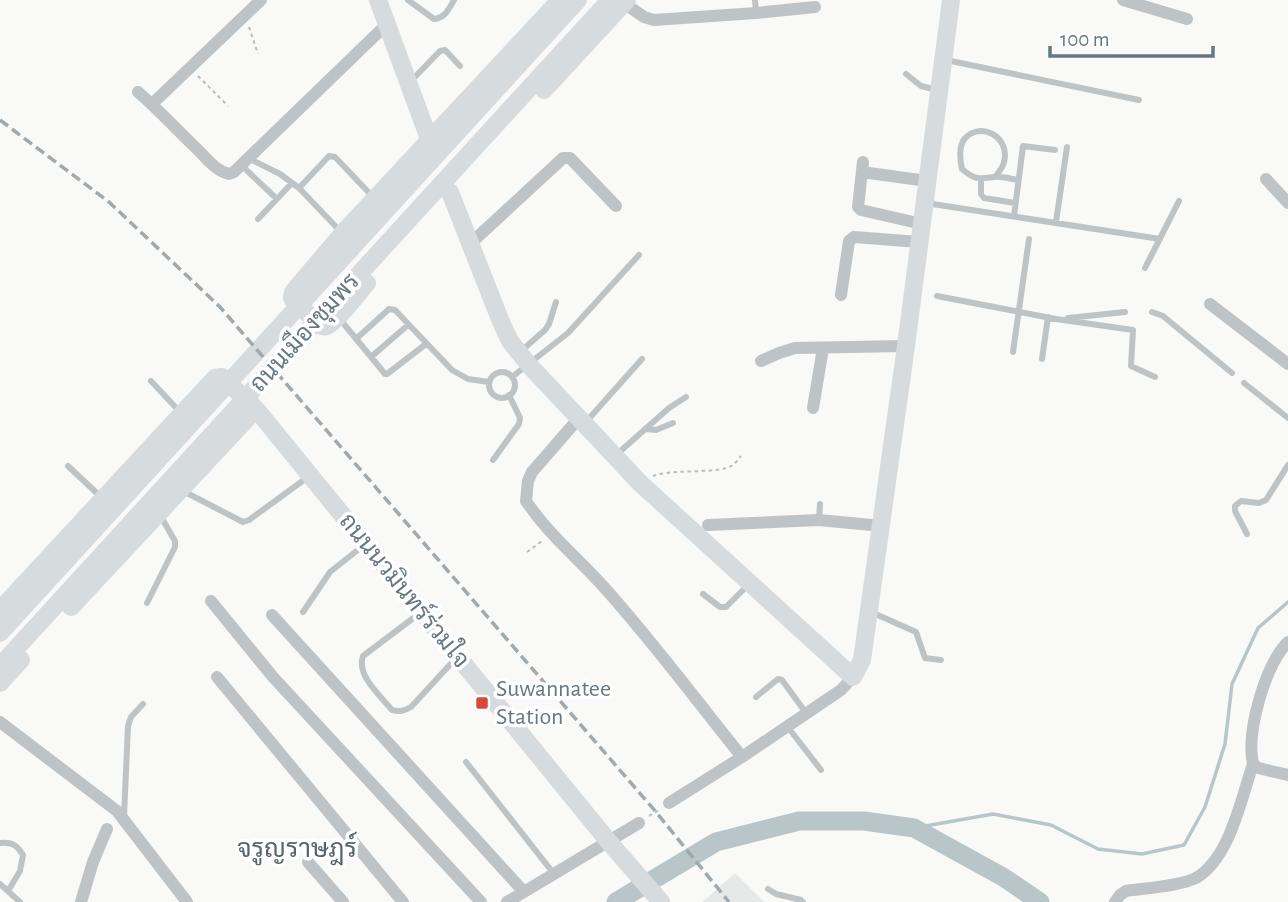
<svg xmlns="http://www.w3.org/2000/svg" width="1288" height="902" font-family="'Alegreya Sans',Sarabun,sans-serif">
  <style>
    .built { fill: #e7e9e8 }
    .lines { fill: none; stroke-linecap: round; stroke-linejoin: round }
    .stream { stroke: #b9c6c9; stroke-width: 3.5 }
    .river { stroke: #b9c6c9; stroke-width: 19 }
    .path { stroke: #b9bdbf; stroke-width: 2; stroke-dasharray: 3.5 3.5; stroke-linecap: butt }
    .lane { stroke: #bec4c6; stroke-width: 6 }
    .street { stroke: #bec4c6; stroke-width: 12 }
    .secondary { stroke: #d6dbde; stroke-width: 18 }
    .rail { stroke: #a0a9ad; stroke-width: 3.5; stroke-dasharray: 10 5; stroke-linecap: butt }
    .poi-dot { fill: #d84938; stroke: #fff; stroke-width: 2.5 }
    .labels { text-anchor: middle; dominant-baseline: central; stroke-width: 7; stroke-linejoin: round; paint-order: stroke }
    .street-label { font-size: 24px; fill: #667880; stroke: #fff }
    .poi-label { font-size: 24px; fill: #667880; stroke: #fff; text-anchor: start }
    .neighbourhood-label { font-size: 26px; fill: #57656b; stroke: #fff }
  </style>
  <rect width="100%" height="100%" fill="#f9f9f7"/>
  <path class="built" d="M735,873l29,29h-62l4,-3z"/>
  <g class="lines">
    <path class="stream" d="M914,828l79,-14 58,11 47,24 44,5 42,-9 21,-38 20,-63 7,-60 26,-56 30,-26"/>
    <path class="river" d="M616,902l100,-60 83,-21h65l50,7 89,49 37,25"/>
    <path class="path" d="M249,27l9,27
      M198,76l30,30
      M653,476c21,-8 65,-1 80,-11 3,-2 5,-6 8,-9
      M527,552l15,-11
      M649,816l10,-6"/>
    <path class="lane" d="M408,0l26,19c11,-1 15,-10 20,-19
      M755,0l1,13
      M946,60l193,40
      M906,74l15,12 16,4
      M411,81l29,-30 5,-1 15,16
      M250,159l30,15 19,14 42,44
      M241,165l36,34
      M996,176c3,-4 7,-9 8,-14 7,-27 -27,-42 -41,-21 -4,8 -3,19 -1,28 13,11 16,10 32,8 8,-1 17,2 24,3
      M981,179v15l3,4 31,5
      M299,188l30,-32 6,1 39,41
      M926,203l234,36
      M1014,216l9,-70 32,4
      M258,219l34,-36
      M1056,222l11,-75
      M1145,268l34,-67
      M937,296l119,23 77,11 -2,36 24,11
      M1152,312l11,4 69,57
      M339,318l46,56h2l39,-30
      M1068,318l57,-6
      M356,339l33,-30 6,1 57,60 16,9 21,3
      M520,352l25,-22 4,-6 7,-22
      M1013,352l16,-113
      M371,357l37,-32
      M1042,359l6,-42
      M489 385a13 13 0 1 1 26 0a13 13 0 1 1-26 0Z
      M512,377l56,-44 71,-78
      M151,381l29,31
      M1244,383l44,35
      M585,423l57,-64
      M645,429l11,1 17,-7
      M616,455l53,-47 17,-11
      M493,460l26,-36 1,-6 -11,-23
      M68,466l33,31
      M183,491l60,31 6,-2 59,-43
      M819,520l1,-16
      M1247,534l-12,-23v-5l6,-5 18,2 7,-3 22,-35
      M703,594l17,13h6l22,-22
      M147,603l28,-56v-6l-15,-26
      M303,612l27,-40 34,-27
      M871,612l45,20 9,26 16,2
      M420,613l-57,43c-7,20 18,40 29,54 8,2 12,1 19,-3l46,-50
      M756,697l22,-18 4,1 24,33
      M787,726l34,44
      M466,762l88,112
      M124,816l4,-90 3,-9 12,-13
      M0,843c12,-1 17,2 23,12l-3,16 -12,20
      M0,884l20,18
      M768,889l8,5 25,6 2,2"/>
    <path class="street" d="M1123,0l64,19
      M624,3l20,14 10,3 102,-7 59,-6
      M138,92c21,18 40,39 60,58 9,9 18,21 31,24l5,-2 153,-148
      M152,104l109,-104
      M863,162l-5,45 3,3 61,14
      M862,172l65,9
      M1266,179l22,24
      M471,243l92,-85h7l46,48
      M841,295l8,-54 5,-4 65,5
      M1210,304l78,60
      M761,361l18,-8 16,-5 111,-2
      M813,408l10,-60
      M579,418l-47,54 -4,9 -2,20c22,33 50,55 76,84 49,54 94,115 140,172
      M708,525l111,-5 63,6
      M211,601l62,76 208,225
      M272,615l252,277
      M1288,642c-23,23 -42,90 -35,122l5,4 30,7
      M217,677l186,225
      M0,722l117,89 70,91
      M669,803l73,-46 99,-67 12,-13
      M308,862l35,40
      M81,902l12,-40 14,-33
      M507,902l132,-79
      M1115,902l5,-7 6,-4c19,-3 54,-5 70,-13 34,-20 45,-79 57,-114"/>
    <path class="secondary" d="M378,0l51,139
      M544,90l83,-90
      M450,192l51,130 9,19 19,24 111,118 213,194 9,-17 44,-314 45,-346
      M367,283c-8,9 -31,39 -40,43 -2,1 -4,0 -6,0l-28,-26 -1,-3 1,-5 50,-59 217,-233
      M256,409l353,433 52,60
      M0,610l215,-232 7,-1 34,32 -185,198
      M0,633l578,-633
      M0,666l610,-666
      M0,683l21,-23"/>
    <path class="rail" d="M0,120l109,82 111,105 436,505 73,90"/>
  </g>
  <rect class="poi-dot" x="475" y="696" width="14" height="14" rx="3.5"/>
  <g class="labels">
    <g class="street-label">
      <text transform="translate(305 333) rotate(-48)">ถนนเมืองชุมพร</text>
      <text transform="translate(404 591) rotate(51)">ถนนนวมินทร์ร่วมใจ</text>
    </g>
    <g class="poi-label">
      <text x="496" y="689">Suwannatee<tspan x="496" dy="28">Station</tspan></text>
    </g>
    <g class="neighbourhood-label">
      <text x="297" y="849">จรูญราษฎร์</text>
    </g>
  </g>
  <path d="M1050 46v10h163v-10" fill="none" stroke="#667880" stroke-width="3.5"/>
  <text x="1060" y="46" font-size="21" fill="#667880" stroke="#ffffff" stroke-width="5" paint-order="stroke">100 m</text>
</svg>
